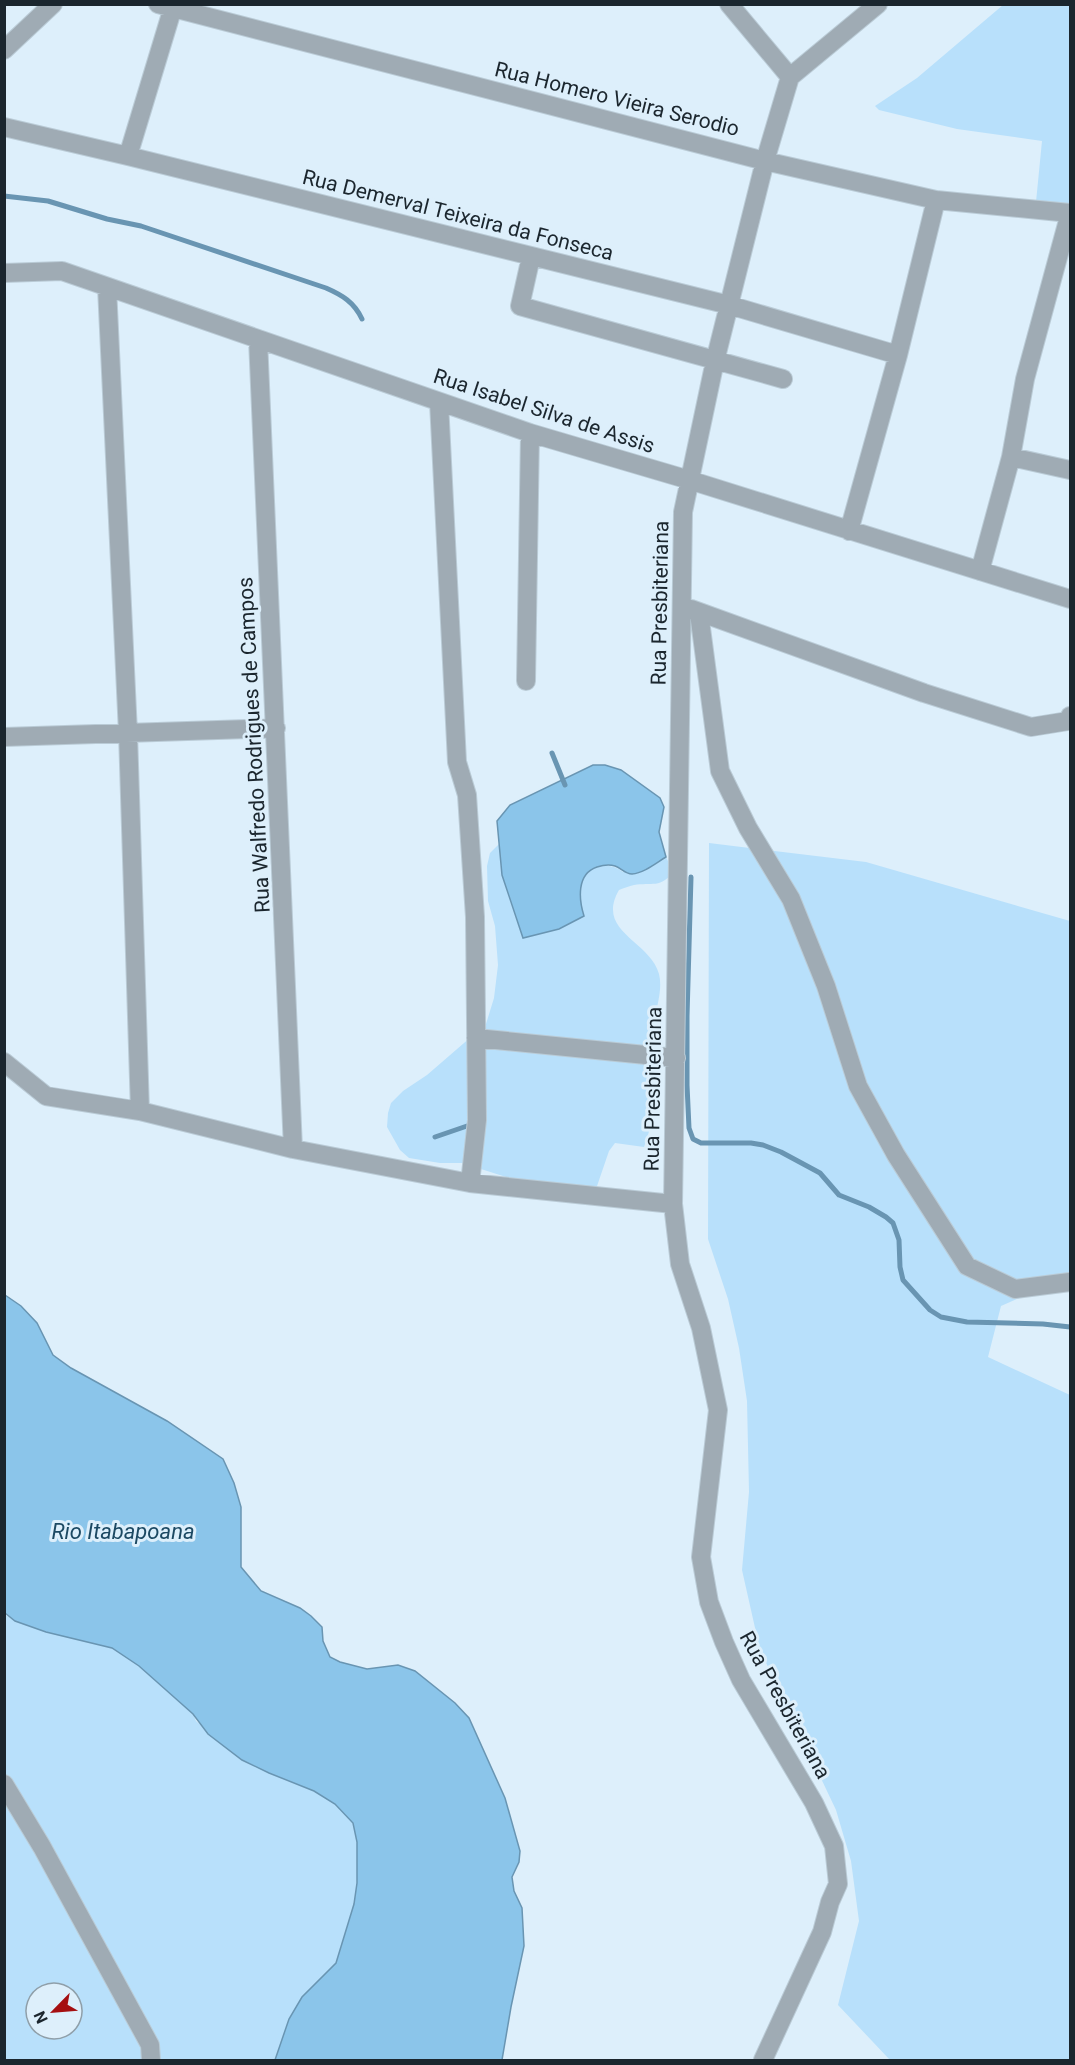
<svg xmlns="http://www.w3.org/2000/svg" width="1075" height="2065" font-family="Roboto,sans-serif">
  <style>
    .green { fill: #b8e0fb; fill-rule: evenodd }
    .water { fill: #8bc5ea; stroke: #6995b2; stroke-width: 1.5 }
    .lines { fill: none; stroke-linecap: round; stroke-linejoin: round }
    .stream { stroke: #6995b2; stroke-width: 5 }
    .minor-casing { stroke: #bacbd6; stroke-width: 20 }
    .minor { stroke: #9fabb4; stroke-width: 18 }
    .labels { text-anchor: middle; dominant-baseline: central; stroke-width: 6; stroke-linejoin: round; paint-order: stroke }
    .street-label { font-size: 21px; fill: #1b262e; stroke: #ddeffb }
    .water-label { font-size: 22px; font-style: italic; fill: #1c4963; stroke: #ddeffb }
  </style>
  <rect width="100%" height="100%" fill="#ddeffb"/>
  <path class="green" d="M1003,5h67v203l-34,-6 6,-61 -85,-12 -78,-19 -4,-4 42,-28z
    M709,843l157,19 204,59v359l-21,5 -48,21 -13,51 82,38v665h-180l-52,-55 21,-84 -8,-60 -15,-51 -76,-160 -18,-80 7,-78 -2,-91 -8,-53 -11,-49 -20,-60z
    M499,844l3,31 22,63 35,-9 22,-22c-1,-8 -2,-18 1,-25 7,-18 26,-21 41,-10l28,-5 15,-10 7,14c-11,18 -22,11 -39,14 -5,1 -10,3 -15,5 -24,42 31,50 40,84 4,16 -3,34 -5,50 -2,13 -5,28 -5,41 0,8 2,16 3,23 3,20 -1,41 -8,59l-29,-4 -6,8 -13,38 -43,3 -91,-29h-22l-31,-5 -9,-8 -13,-23 1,-14 3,-10 12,-12 24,-16 59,-51 8,-26 4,-33 -3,-39 -7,-25 -1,-35 3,-13z
    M4,1614c32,21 71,20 106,33 27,10 61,47 83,67l3,7 46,39 27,13 45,18 22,13 17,19 4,19v41l-3,21 -18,59 -34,34 -13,22 -14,41h-270zM36,1993h36v36h-36z"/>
  <path class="water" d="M593,765h12l16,5 39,28 4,9 -5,25 7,25c-10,6 -22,16 -34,17 -7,0 -11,-6 -17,-8 -6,-2 -12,-1 -18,1 -21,7 -18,33 -13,49l-25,13 -36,9 -21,-63 -5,-54 13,-16z
    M5,1295l16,11 16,17 16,32 18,13 96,53 56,38 11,24 7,24v60l20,24 39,17 11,8 11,11 1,14 7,16 10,5 27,7 31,-4 17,6 40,32 14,15 36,80 15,53 -1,11 -7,15 2,14 8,17 2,38 -13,61 -9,53h-227l14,-41 13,-22 34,-34 18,-59 3,-21v-41l-4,-19 -18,-19 -21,-13 -45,-18 -27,-13 -34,-26 -15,-20 -54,-48 -27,-18 -66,-16 -31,-11 -10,-8z"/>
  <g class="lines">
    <path class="stream" d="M4,196l44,5 59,18 34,7 185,62c16,7 28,14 36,31
      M552,753l13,32
      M691,877l-4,139v69l2,43 4,11 8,4h50l12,2 18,7 39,21 19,22 30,12 17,10 7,6 6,17 1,27 3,13 27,30 11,7 26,5 76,2 27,3
      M435,1137l32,-11"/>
    <g class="minor-casing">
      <path id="minor" d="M158,4l607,157 171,39 134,13
        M729,4l61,73
        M4,50l49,-46
        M790,77l88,-73
        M4,127l124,29 601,149 169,50
        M128,156l46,-152
        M531,257l-11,49 263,73
        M4,273l58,-2 468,162 156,46 384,120
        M107,287l21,446 12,378
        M258,339l35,810
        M439,402l18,360 10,33 8,122 2,203 -7,63
        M1011,457l59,13
        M849,531l49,-176 38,-155
        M980,571l31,-114 14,-78 45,-166
        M691,609l233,84 107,34 37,-6 2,-5
        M699,613l21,158 28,57 43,71 35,87 32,100 38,69 71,111 48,23 55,-7
        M526,681l4,-248
        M4,737l272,-9
        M476,1038l200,20
        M4,1062l42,34 94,15 153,38 177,34 203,21
        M4,1784l38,63 108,198 1,15
        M763,2060l59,-128 8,-30 8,-18 -4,-38 -20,-43 -73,-123 -17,-38 -15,-40 -8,-45 17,-147 -17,-82 -21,-64 -7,-60 10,-692 32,-151 50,-200 25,-84"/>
    </g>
    <use href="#minor" class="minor"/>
  </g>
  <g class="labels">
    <g class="street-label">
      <text transform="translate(617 99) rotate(14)">Rua Homero Vieira Serodio</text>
      <text transform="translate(458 215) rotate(14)">Rua Demerval Teixeira da Fonseca</text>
      <text transform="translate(544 411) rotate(18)">Rua Isabel Silva de Assis</text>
      <text transform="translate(660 603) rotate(-89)">Rua Presbiteriana</text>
      <text transform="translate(254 745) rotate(-93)">Rua Walfredo Rodrigues de Campos</text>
      <text transform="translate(653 1089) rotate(-89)">Rua Presbiteriana</text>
      <text transform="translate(785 1705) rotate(61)">Rua Presbiteriana</text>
    </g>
    <g class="water-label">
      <text x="123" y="1531">Rio Itabapoana</text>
    </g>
  </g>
  <rect width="1075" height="2065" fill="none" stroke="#1b262e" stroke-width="12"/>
  <g transform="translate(54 2011) rotate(245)"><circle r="28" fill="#ddeffb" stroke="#8f9fa9" stroke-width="1.5"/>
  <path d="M0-4.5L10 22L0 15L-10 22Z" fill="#a50f11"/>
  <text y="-9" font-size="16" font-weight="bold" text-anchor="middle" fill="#1b262e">N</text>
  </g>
</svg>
